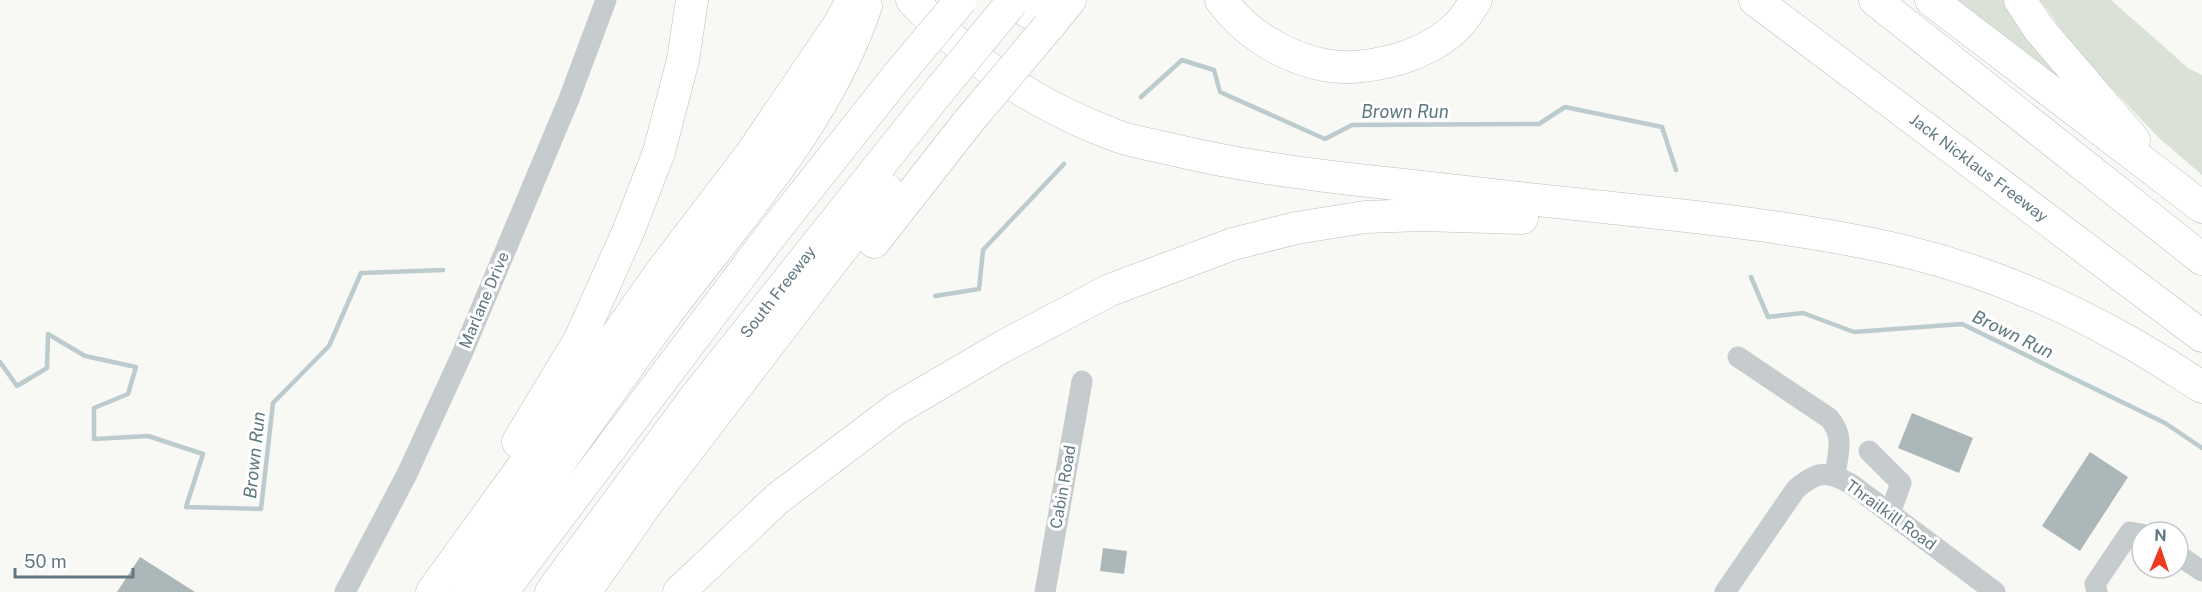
<svg xmlns="http://www.w3.org/2000/svg" width="2202" height="592" font-family="'Public Sans',sans-serif">
  <style>
    .green { fill: #dae1d6 }
    .lines { fill: none; stroke-linecap: round; stroke-linejoin: round }
    .stream { stroke: #bccbce; stroke-width: 4.5 }
    .building { fill: #acb7ba }
    .highway-casing { stroke: #babec1; stroke-width: 33 }
    .minor { stroke: #c6cbcd; stroke-width: 21 }
    .highway { stroke: #fff; stroke-width: 32 }
    .highway-bridge-casing { stroke: #babec1; stroke-width: 33; stroke-linecap: butt }
    .highway-bridge { stroke: #fff; stroke-width: 32 }
    .labels { text-anchor: middle; dominant-baseline: central; stroke-width: 6; stroke-linejoin: round; paint-order: stroke }
    .street-label { font-size: 16px; fill: #617782; stroke: #fff }
    .water-label { font-size: 18px; font-style: italic; fill: #5c777d; stroke: #fff }
  </style>
  <rect width="100%" height="100%" fill="#f8f8f5"/>
  <path class="green" d="M1955,0h51l67,92z
    M2040,0h71l77,68 14,7v100l-44,-38 -79,-83z"/>
  <g class="lines">
    <path class="stream" d="M1141,97l41,-37 32,10 6,22 105,47 27,-14 187,-1 26,-17 97,20 14,43
      M1751,277l17,40 35,-4 51,19 108,-8 203,99 37,25
      M935,296l44,-7 4,-39 81,-86
      M0,362l17,24 30,-18 1,-34 37,22 51,11 -8,27 -34,14v31l54,-3 55,18 -17,53 75,2 12,-106 56,-57 32,-73 82,-3"/>
  </g>
  <path class="building" d="M1912,413l61,25 -14,35 -61,-25z
    M2090,452l38,25 -48,74 -38,-25z
    M1103,548l24,3 -3,23 -24,-3z
    M140,557l55,35h-78z"/>
  <g class="lines">
    <g class="highway-casing">
      <path id="highway" d="M912,0c57,61 126,107 205,136 17,6 36,9 53,13 74,18 150,27 225,35 76,9 151,17 227,25 96,10 193,21 286,43 73,18 146,48 212,85 28,15 55,33 82,50
        M1221,0c24,33 63,57 103,65 24,5 54,0 78,-7 20,-7 40,-16 55,-32 8,-7 13,-17 19,-26
        M1755,0l447,336
        M1875,0l327,259
        M1931,0l271,207
        M2020,0l19,29 95,111
        M1028,12l10,-12
        M1048,27l22,-27
        M874,242l94,-120
        M518,442l62,-103 48,-107 31,-80 24,-92 9,-60
        M432,592l157,-217 72,-103 90,-118 89,-131 12,-23
        M468,592c65,-92 129,-184 196,-275 73,-98 162,-192 202,-311
        M502,592l266,-353 130,-164
        M551,592l145,-196 243,-305
        M585,592l60,-86 242,-316
        M679,592l98,-93 119,-90 106,-62 108,-57 123,-46 63,-16 69,-11 57,-2 100,3"/>
    </g>
    <path class="minor" d="M1738,357l91,61c16,18 9,35 6,57
      M1869,451l32,32 -11,30
      M2178,555l24,16
      M345,592l62,-118 55,-120 107,-255 37,-99
      M1045,592l37,-211
      M1725,592l71,-103c21,-18 31,-19 55,-5l144,108
      M2097,592l-2,-8 35,-52 12,2"/>
    <use href="#highway" class="highway"/>
    <g class="highway-bridge-casing">
      <path id="highway-bridge" d="M898,75l63,-75
        M939,91l73,-89
        M968,122l80,-95"/>
    </g>
    <use href="#highway-bridge" class="highway-bridge"/>
  </g>
  <g class="labels">
    <g class="street-label">
      <text transform="translate(1979 168) rotate(37)">Jack Nicklaus Freeway</text>
      <text transform="translate(778 292) rotate(-52)">South Freeway</text>
      <text transform="translate(484 300) rotate(-67)">Marlane Drive</text>
      <text transform="translate(1063 487) rotate(-80)">Cabin Road</text>
      <text transform="translate(1891 515) rotate(36)">Thrailkill Road</text>
    </g>
    <g class="water-label">
      <text x="1405" y="111">Brown Run</text>
      <text transform="translate(2013 334) rotate(26)">Brown Run</text>
      <text transform="translate(254 455) rotate(-84)">Brown Run</text>
    </g>
  </g>
  <g transform="translate(2160 550) rotate(2)"><circle r="28" fill="#ffffff" stroke="#c0c9cd" stroke-width="1.5"/>
  <path d="M0-4.5L10 22L0 15L-10 22Z" fill="#ef391e"/>
  <text y="-9" font-size="16" font-weight="bold" text-anchor="middle" fill="#617782">N</text>
  </g>
  <path d="M15 568v9h118v-9" fill="none" stroke="#617782" stroke-width="3"/>
  <text x="24" y="568" font-size="18" fill="#617782" stroke="#ffffff" stroke-width="4.5" paint-order="stroke">50 m</text>
</svg>
